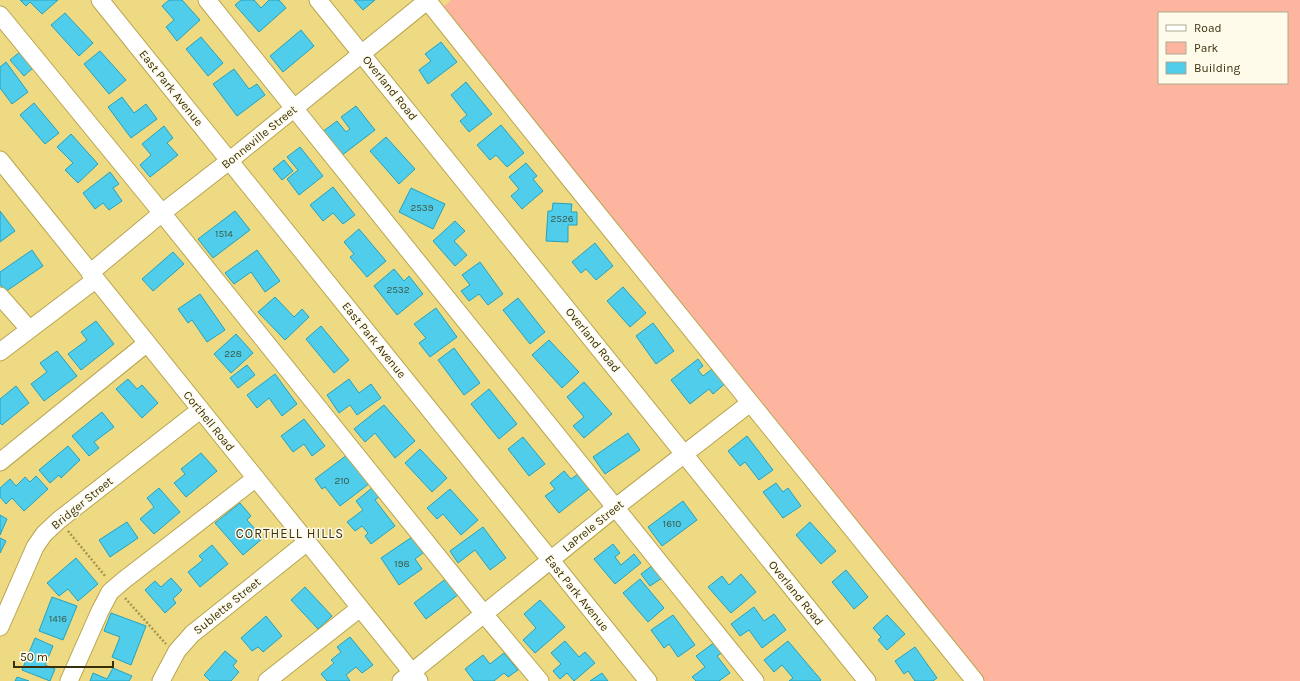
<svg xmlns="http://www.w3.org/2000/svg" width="1300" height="681" font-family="Karla,sans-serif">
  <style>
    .green { fill: #feb5a0; fill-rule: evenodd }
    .building { fill: #4fcdeb; stroke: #25a2bd }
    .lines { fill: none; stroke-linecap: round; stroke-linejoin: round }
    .minor-casing { stroke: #b9a54f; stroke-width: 19 }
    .path { stroke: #a49452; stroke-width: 2.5; stroke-dasharray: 2 2; stroke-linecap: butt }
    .minor { stroke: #fff; stroke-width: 17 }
    .labels { text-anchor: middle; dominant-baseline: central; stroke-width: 3; stroke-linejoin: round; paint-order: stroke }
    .number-label { font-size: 10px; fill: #3e5743 }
    .street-label { font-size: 12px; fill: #38300b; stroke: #fffbeb }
    .neighbourhood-label { font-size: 13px; letter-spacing: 1px; fill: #38300b; stroke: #fffbeb }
  </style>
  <rect width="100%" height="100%" fill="#efda84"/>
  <path class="green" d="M451,0h849v681h-332l-535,-665zM1159,13h128v70h-128z"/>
  <path class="building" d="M20,0h38l-16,14 -12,-12 -4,4z
    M169,0h13l18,20 -23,21 -11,-14 8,-7 -12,-14z
    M241,0h13l7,8 8,-8h10l7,8 -27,24 -24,-27z
    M354,0h21l-12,10z
    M65,13l28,30 -14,13 -28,-31z
    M301,30l13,16 -31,26 -13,-16z
    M201,37l22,26 -15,13 -22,-27z
    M441,42l16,20 -29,22 -9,-14 12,-9 -6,-7z
    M100,51l26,29 -17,14 -25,-30z
    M20,52l14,15 -10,9 -14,-16z
    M6,62l22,30 -16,12 -12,-16v-21z
    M234,69l15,20 8,-5 8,11 -28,21 -24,-32z
    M466,82l26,32 -23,18 -9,-11 7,-6 -16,-20z
    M122,97l12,16 12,-9 11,15 -26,19 -23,-31z
    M34,103l25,30 -14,11 -25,-29z
    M356,106l19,24 -34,26 -19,-24 15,-11 9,11 4,-3 -9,-12z
    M501,125l23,28 -17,14 -11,-12 -6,5 -13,-15z
    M164,126l9,12 -6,5 11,12 -28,22 -10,-12 11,-10 -9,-11z
    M71,134l27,30 -20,19 -13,-13 8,-7 -16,-16z
    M386,137l29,32 -16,15 -29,-33z
    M300,147l23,29 -24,19 -12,-16 11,-9 -11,-13z
    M284,160l9,11 -11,9 -9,-11z
    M526,163l11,13 -4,3 10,12 -21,18 -11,-13 8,-7 -10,-12z
    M110,172l9,12 -6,4 9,13 -13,9 -6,-7 -8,6 -12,-16z
    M333,187l22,28 -12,9 -10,-11 -10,8 -13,-16z
    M411,188l34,16 -12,25 -34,-17z
    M553,203l19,1 -1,8h6v13h-9v17l-22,-1 2,-30h4z
    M0,211l15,20 -15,11z
    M235,211l15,19 -37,28 -15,-19z
    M455,221l10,10 -11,10 13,14 -12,11 -22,-25z
    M359,229l27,32 -19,16 -17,-20 4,-3 -10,-12z
    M595,243l18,23 -17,14 -10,-11 -5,4 -9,-11z
    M32,250l11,16 -38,26 -5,-8v-12z
    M257,250l23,31 -15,11 -14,-20 -17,12 -9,-11z
    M173,252l11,12 -31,27 -11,-12z
    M480,262l23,32 -15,11 -9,-11 -10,7 -8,-10 9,-6 -8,-10z
    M394,269l10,12 5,-5 14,18 -26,21 -23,-29z
    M623,287l23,26 -16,14 -23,-26z
    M200,294l25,36 -18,12 -15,-22 -4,3 -10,-14z
    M275,297l19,20 8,-8 7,8 -24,23 -27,-28z
    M518,298l27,34 -15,12 -27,-34z
    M436,308l21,29 -27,20 -11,-14 7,-5 -12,-14z
    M96,321l18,23 -33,26 -13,-16 19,-14 -6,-8z
    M653,323l21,28 -18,13 -20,-28z
    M321,326l28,34 -15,13 -28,-34z
    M236,334l17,19 -22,20 -17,-19z
    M549,340l30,32 -17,16 -30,-33z
    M454,348l26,35 -16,12 -26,-35z
    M57,351l20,25 -33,25 -13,-17 16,-12 -7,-9z
    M698,359l5,7 -5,4 5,6 13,-10 12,15 -15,13 -4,-5 -19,15 -19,-24z
    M247,365l8,10 -17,13 -8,-10z
    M275,374l22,30 -15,12 -13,-18 -12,10 -10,-13z
    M128,379l9,10 5,-4 16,18 -16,15 -26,-29z
    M349,379l10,14 12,-9 10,14 -24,17 -7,-10 -11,8 -12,-18z
    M584,382l28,32 -28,24 -11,-12 11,-9 -17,-20z
    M16,386l13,17 -27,22 -2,-2v-24z
    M489,389l28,35 -18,15 -28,-35z
    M384,405l31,36 -20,17 -20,-25 -10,9 -11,-13z
    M102,412l12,15 -20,15 5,6 -10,8 -17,-20z
    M304,419l21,27 -13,10 -8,-12 -11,8 -12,-16z
    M628,433l12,17 -35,24 -12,-17z
    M747,436l26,34 -14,10 -14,-18 -5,4 -12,-15z
    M523,437l22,27 -16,12 -21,-27z
    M68,446l12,14 -19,18 -2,-3 -9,8 -11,-13z
    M420,449l27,29 -15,14 -27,-29z
    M201,453l16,18 -31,26 -12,-14 11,-9 -4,-5z
    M347,455l23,28 -30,23 -15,-19 -3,2 -7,-10z
    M564,471l7,8 10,-7 12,14 -34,27 -14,-17 10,-7 -5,-6z
    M36,476l12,13 -24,22 -12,-13 -6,6 -6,-7v-9l10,-9 6,7 9,-9 5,5z
    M776,483l7,9 5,-4 13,18 -18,12 -20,-26z
    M373,487l7,9 -5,4 20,26 -24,18 -6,-8 3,-3 -6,-7 -7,5 -8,-9 16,-12 -7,-9z
    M159,488l21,24 -26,22 -14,-15 14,-12 -7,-9z
    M450,489l28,31 -17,15 -18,-21 -6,5 -10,-11z
    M683,501l14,19 -35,26 -14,-19z
    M240,503l11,13 -4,4 16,18 -20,17 -28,-32z
    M0,515l7,4 -7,16z
    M127,522l11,16 -28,19 -11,-17z
    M810,522l26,29 -15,13 -25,-29z
    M483,527l23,31 -16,12 -15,-20 -17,13 -8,-12z
    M412,537l11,16 -8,6 7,10 -23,16 -18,-27z
    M0,538l6,3 -6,12z
    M613,544l7,9 -5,4 6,8 13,-11 7,9 -26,21 -21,-25z
    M212,545l16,19 -28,23 -12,-15 15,-12 -4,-4z
    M76,558l22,26 -20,17 -10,-12 -9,7 -12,-13z
    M653,565l9,13 -12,8 -9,-12z
    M846,570l22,27 -14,12 -22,-27z
    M741,574l15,18 -25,21 -23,-26 14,-11 7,9z
    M171,578l11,12 -9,9 3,4 -11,10 -20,-23 10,-9 6,6z
    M447,578l12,16 -33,25 -12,-16z
    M640,579l24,29 -16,14 -25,-29z
    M305,587l27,29 -14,13 -27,-29z
    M52,597l25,9 -14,34 -24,-9z
    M540,600l25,27 -30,26 -12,-13 13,-12 -12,-14z
    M754,607l10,14 10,-7 12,16 -24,18 -13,-18 -9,6 -9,-12z
    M111,613l35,13 -15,39 -19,-8 8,-20 -16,-6z
    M673,615l22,30 -17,12 -9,-13 -5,4 -13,-18z
    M887,615l18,19 -18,16 -9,-10 3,-3 -8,-9z
    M266,616l16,20 -19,16 -5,-5 -6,4 -11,-13z
    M350,637l23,28 -11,8 -6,-6 -10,8 4,6h-23l-6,-7 13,-11 -3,-3 10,-8 -4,-5z
    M35,638l18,8 -8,19 10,4 -5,12 -28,-11z
    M565,641l14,16 6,-5 10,11 -21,18 -7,-8 -7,6 -7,-8 8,-7 -10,-11z
    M788,641l33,39 -1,1h-31l4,-3 -11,-13 -8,7 -10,-12z
    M715,642l8,10 -6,4 13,17 -11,8h-23l-4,-4 13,-10 -9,-11z
    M915,647l22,31 -4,3h-18l-7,-10 -4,3 -9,-13z
    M225,651l12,10 -4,5 6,6 -8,9h-21l-6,-6z
    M504,653l14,17 -10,7 -4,-4 -10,8h-20l-9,-12 18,-14 7,9z
    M113,668l19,8 -3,5h-39l3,-8 14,6z
    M602,673l6,8h-18z
    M17,677l12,4h-14z"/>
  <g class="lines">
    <g class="minor-casing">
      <path id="minor" d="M100,0l548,681
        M207,0l548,681
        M318,0l549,681
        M427,0l146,183 402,498
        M0,15l162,198 322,401 56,67
        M0,160l419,521
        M90,273l72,-60 67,-52 199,-161
        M0,296l29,33
        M0,352l95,-72
        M0,462l147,-119
        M0,627l35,-80 9,-13 15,-14 141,-110
        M69,681l31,-70 10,-19 14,-12 132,-102
        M161,681l16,-30 15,-17 115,-92
        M267,681l93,-73
        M401,681l215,-174 134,-104"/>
    </g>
    <path class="path" d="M68,531l38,46
      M125,598l41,46"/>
    <use href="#minor" class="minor"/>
  </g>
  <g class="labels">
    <g class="number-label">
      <text x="422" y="208">2539</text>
      <text x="562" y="219">2526</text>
      <text x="224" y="234">1514</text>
      <text x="398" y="290">2532</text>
      <text x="233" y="354">228</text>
      <text x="342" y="481">210</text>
      <text x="672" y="524">1610</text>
      <text x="402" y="564">198</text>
      <text x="58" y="619">1416</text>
    </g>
    <g class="street-label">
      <text transform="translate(171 88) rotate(51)">East Park Avenue</text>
      <text transform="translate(390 88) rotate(51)">Overland Road</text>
      <text transform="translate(259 137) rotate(-39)">Bonneville Street</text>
      <text transform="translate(374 340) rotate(51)">East Park Avenue</text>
      <text transform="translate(593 340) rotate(51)">Overland Road</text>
      <text transform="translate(209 421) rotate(51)">Corthell Road</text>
      <text transform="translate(82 503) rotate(-39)">Bridger Street</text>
      <text transform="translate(593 526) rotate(-39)">LaPrele Street</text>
      <text transform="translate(577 593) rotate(51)">East Park Avenue</text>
      <text transform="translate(796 593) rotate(51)">Overland Road</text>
      <text transform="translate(227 606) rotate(-39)">Sublette Street</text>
    </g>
    <g class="neighbourhood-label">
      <text x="290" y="533">CORTHELL HILLS</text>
    </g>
  </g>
  <rect x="1158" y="12" width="130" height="72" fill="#fffbeb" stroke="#afaa91"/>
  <rect x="1166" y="25" width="20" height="6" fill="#ffffff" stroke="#afaa91"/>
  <text x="1194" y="32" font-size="12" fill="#38300b">Road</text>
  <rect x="1166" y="42" width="20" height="12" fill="#feb5a0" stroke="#afaa91"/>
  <text x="1194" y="52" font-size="12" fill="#38300b">Park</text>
  <rect x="1166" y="62" width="20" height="12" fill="#4fcdeb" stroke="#afaa91"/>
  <text x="1194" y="72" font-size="12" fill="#38300b">Building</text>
  <path d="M14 661v6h99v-6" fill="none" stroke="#38300b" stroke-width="2"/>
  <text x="20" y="661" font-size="12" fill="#38300b" stroke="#fffbeb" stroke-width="3" paint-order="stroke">50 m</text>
</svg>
